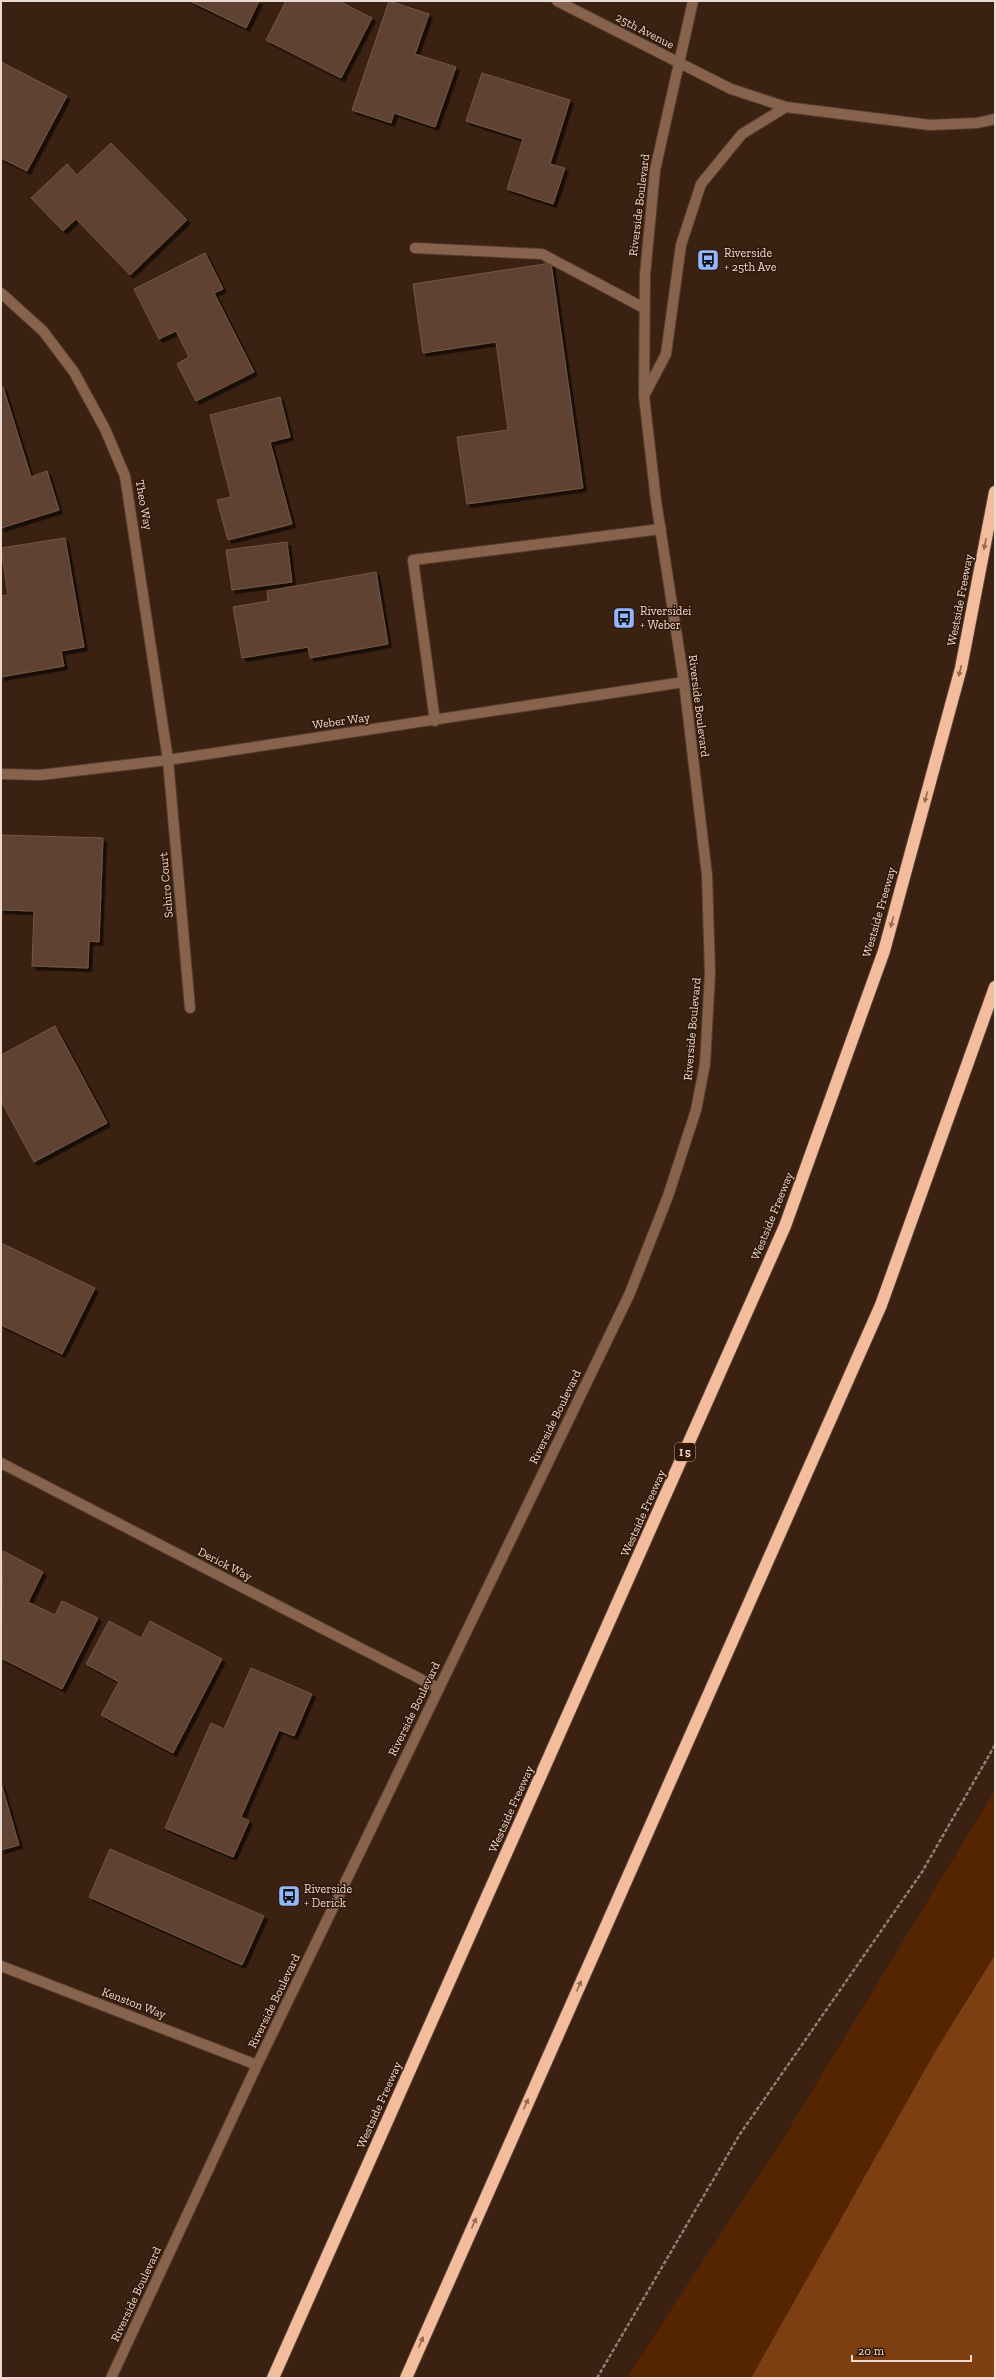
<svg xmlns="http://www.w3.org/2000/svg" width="996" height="2379" font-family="'Zilla Slab',serif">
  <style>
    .green { fill: #552400 }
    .water { fill: #7d3f11 }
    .building { fill: #5e4231; stroke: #745745; filter: url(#shadow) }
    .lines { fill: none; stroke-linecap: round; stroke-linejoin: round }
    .minor-casing { stroke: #573f30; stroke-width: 12 }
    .highway-casing { stroke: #573f30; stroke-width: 14 }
    .path { stroke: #947e71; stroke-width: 2.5; stroke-dasharray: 4 2; stroke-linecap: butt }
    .minor { stroke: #87634d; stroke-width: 10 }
    .highway { stroke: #f3bc9c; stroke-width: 12 }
    .oneway { fill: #926a52 }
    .labels { text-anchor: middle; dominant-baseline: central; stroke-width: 3; stroke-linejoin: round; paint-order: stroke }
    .shield { fill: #301707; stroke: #b4a094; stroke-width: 1 }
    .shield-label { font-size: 11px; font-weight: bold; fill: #ecdad0 }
    .street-label { font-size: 12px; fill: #ecdad0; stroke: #301707 }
    .poi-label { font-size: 12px; fill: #ecdad0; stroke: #301707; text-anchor: start }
  </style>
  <defs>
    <filter id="shadow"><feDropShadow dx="3.5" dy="3.5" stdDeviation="0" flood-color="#0009"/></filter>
  </defs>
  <rect width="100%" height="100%" fill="#3b2111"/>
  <path class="green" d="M995,1790v165l-59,95 -185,328h-125l150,-228z"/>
  <path class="water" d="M995,1955v423h-244l185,-328z"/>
  <path class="building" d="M190,1h69l-13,27z
    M286,1h53l33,17 -31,60 -75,-38z
    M389,1l40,13 -14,40 41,13 -21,60 -41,-14 -3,10 -39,-13z
    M1,62l66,34 -40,75 -26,-13z
    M482,73l88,27 -20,64 15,4 -12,36 -46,-15 16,-50 -57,-18z
    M111,143l76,77 -57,55 -54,-56 -13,12 -32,-33 36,-34 10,11z
    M205,253l18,36 -9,4 40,79 -58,29 -19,-37 12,-7 -13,-26 -17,8 -25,-50z
    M551,263l32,225 -116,16 -10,-67 51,-7 -12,-88 -73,11 -10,-69z
    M3,387l28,90 16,-6 12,39 -58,18v-140z
    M280,397l10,40 -20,5 22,82 -64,16 -11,-40 14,-3 -21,-82z
    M65,538l19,109 -23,4 3,15 -63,11v-81l7,-1 -7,-47z
    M287,542l5,40 -60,8 -6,-40z
    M376,572l12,72 -78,14 -2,-11 -66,11 -9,-51 35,-6 -1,-10z
    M1,835l102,3 -4,104 -10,-1 -1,27 -56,-2 2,-55 -33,-1z
    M55,1026l52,97 -73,39 -33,-61v-46z
    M1,1243l94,45 -33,66 -61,-29z
    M3,1551l40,21 -15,30 27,13 7,-14 36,17 -36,71 -61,-31z
    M109,1621l32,17 9,-17 72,38 -49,94 -72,-38 18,-33 -33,-18z
    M251,1668l61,26 -18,42 -15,-6 -38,87 8,4 -16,36 -68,-29 46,-105 13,6z
    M1,1783l18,62 -18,5z
    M110,1849l154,67 -22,49 -153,-68z"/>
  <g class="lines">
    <g class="minor-casing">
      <path id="minor" d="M557,1l174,88 55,18 144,18 47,-2 18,-4
        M415,248l127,6 102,54
        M1,293l42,38 31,41 31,57 20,47 43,284 22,248
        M645,394l21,-40 15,-109 20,-61 41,-50 44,-27
        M435,721l-22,-161 248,-31
        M1,774l39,1 128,-15 516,-78
        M1,1463l437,225
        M1,1966l256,99
        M111,2378l146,-313 373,-772 38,-97 28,-86 9,-46 5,-91 -3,-98 -23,-193 -28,-181 -12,-105 1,-121 10,-105 38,-169"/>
    </g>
    <g class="highway-casing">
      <path id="highway" d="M273,2378l512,-1152 99,-275 77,-283 34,-176
        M406,2378l475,-1073 114,-318"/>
    </g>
    <path class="path" d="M597,2378l143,-244 182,-262 73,-127"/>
    <use href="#minor" class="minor"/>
    <use href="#highway" class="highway"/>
  </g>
  <defs><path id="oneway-solid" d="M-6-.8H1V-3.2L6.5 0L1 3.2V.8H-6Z"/></defs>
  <g class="oneway">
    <use href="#oneway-solid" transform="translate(985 544) rotate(101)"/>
    <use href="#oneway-solid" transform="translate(960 671) rotate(104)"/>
    <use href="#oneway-solid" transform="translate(926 797) rotate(105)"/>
    <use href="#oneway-solid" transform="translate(892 922) rotate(105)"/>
    <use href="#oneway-solid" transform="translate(579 1986) rotate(-66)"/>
    <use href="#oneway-solid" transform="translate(526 2104) rotate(-66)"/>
    <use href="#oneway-solid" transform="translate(474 2223) rotate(-66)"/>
    <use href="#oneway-solid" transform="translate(421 2342) rotate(-67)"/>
  </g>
  <defs>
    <g id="bus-square" transform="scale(1.15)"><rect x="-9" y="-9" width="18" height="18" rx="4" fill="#92b7fd" stroke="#301707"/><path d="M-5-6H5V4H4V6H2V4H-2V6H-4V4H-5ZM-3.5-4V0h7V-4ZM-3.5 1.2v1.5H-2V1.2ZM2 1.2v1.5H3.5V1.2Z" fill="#111"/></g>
  </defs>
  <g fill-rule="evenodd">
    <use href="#bus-square" x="708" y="260"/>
    <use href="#bus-square" x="624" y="618"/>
    <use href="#bus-square" x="289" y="1896"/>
  </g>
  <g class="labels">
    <rect class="shield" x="675" y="1443" width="20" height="18" rx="3"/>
    <g class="shield-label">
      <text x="685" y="1452">I 5</text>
    </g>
    <g class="street-label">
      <text transform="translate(645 31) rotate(27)">25th Avenue</text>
      <text transform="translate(639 205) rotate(-83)">Riverside Boulevard</text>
      <text transform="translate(144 505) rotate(80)">Theo Way</text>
      <text transform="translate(960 600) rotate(-79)">Westside Freeway</text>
      <text transform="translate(699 706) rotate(83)">Riverside Boulevard</text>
      <text transform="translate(341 721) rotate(-8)">Weber Way</text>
      <text transform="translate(166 885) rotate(-95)">Schiro Court</text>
      <text transform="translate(879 912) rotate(-74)">Westside Freeway</text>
      <text transform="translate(692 1029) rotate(-85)">Riverside Boulevard</text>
      <text transform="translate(772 1216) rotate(-68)">Westside Freeway</text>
      <text transform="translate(555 1417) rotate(-64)">Riverside Boulevard</text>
      <text transform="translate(643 1513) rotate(-66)">Westside Freeway</text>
      <text transform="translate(225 1564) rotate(27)">Derick Way</text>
      <text transform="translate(414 1709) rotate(-64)">Riverside Boulevard</text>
      <text transform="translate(511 1809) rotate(-66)">Westside Freeway</text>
      <text transform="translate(274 2001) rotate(-64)">Riverside Boulevard</text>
      <text transform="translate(134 2003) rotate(21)">Kenston Way</text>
      <text transform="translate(379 2105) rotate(-66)">Westside Freeway</text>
      <text transform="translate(136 2294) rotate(-65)">Riverside Boulevard</text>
    </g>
    <g class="poi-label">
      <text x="724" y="253">Riverside<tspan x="724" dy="14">+ 25th Ave</tspan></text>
      <text x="640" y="611">Riversidei<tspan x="640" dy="14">+ Weber</tspan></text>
      <text x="304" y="1889">Riverside<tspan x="304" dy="14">+ Derick</tspan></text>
    </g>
  </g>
  <rect width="996" height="2379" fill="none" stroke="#ecdad0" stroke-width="4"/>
  <path d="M852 2355v6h119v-6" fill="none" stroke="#ecdad0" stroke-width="2"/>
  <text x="858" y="2355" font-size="12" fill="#ecdad0" stroke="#301707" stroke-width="3" paint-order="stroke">20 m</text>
</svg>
